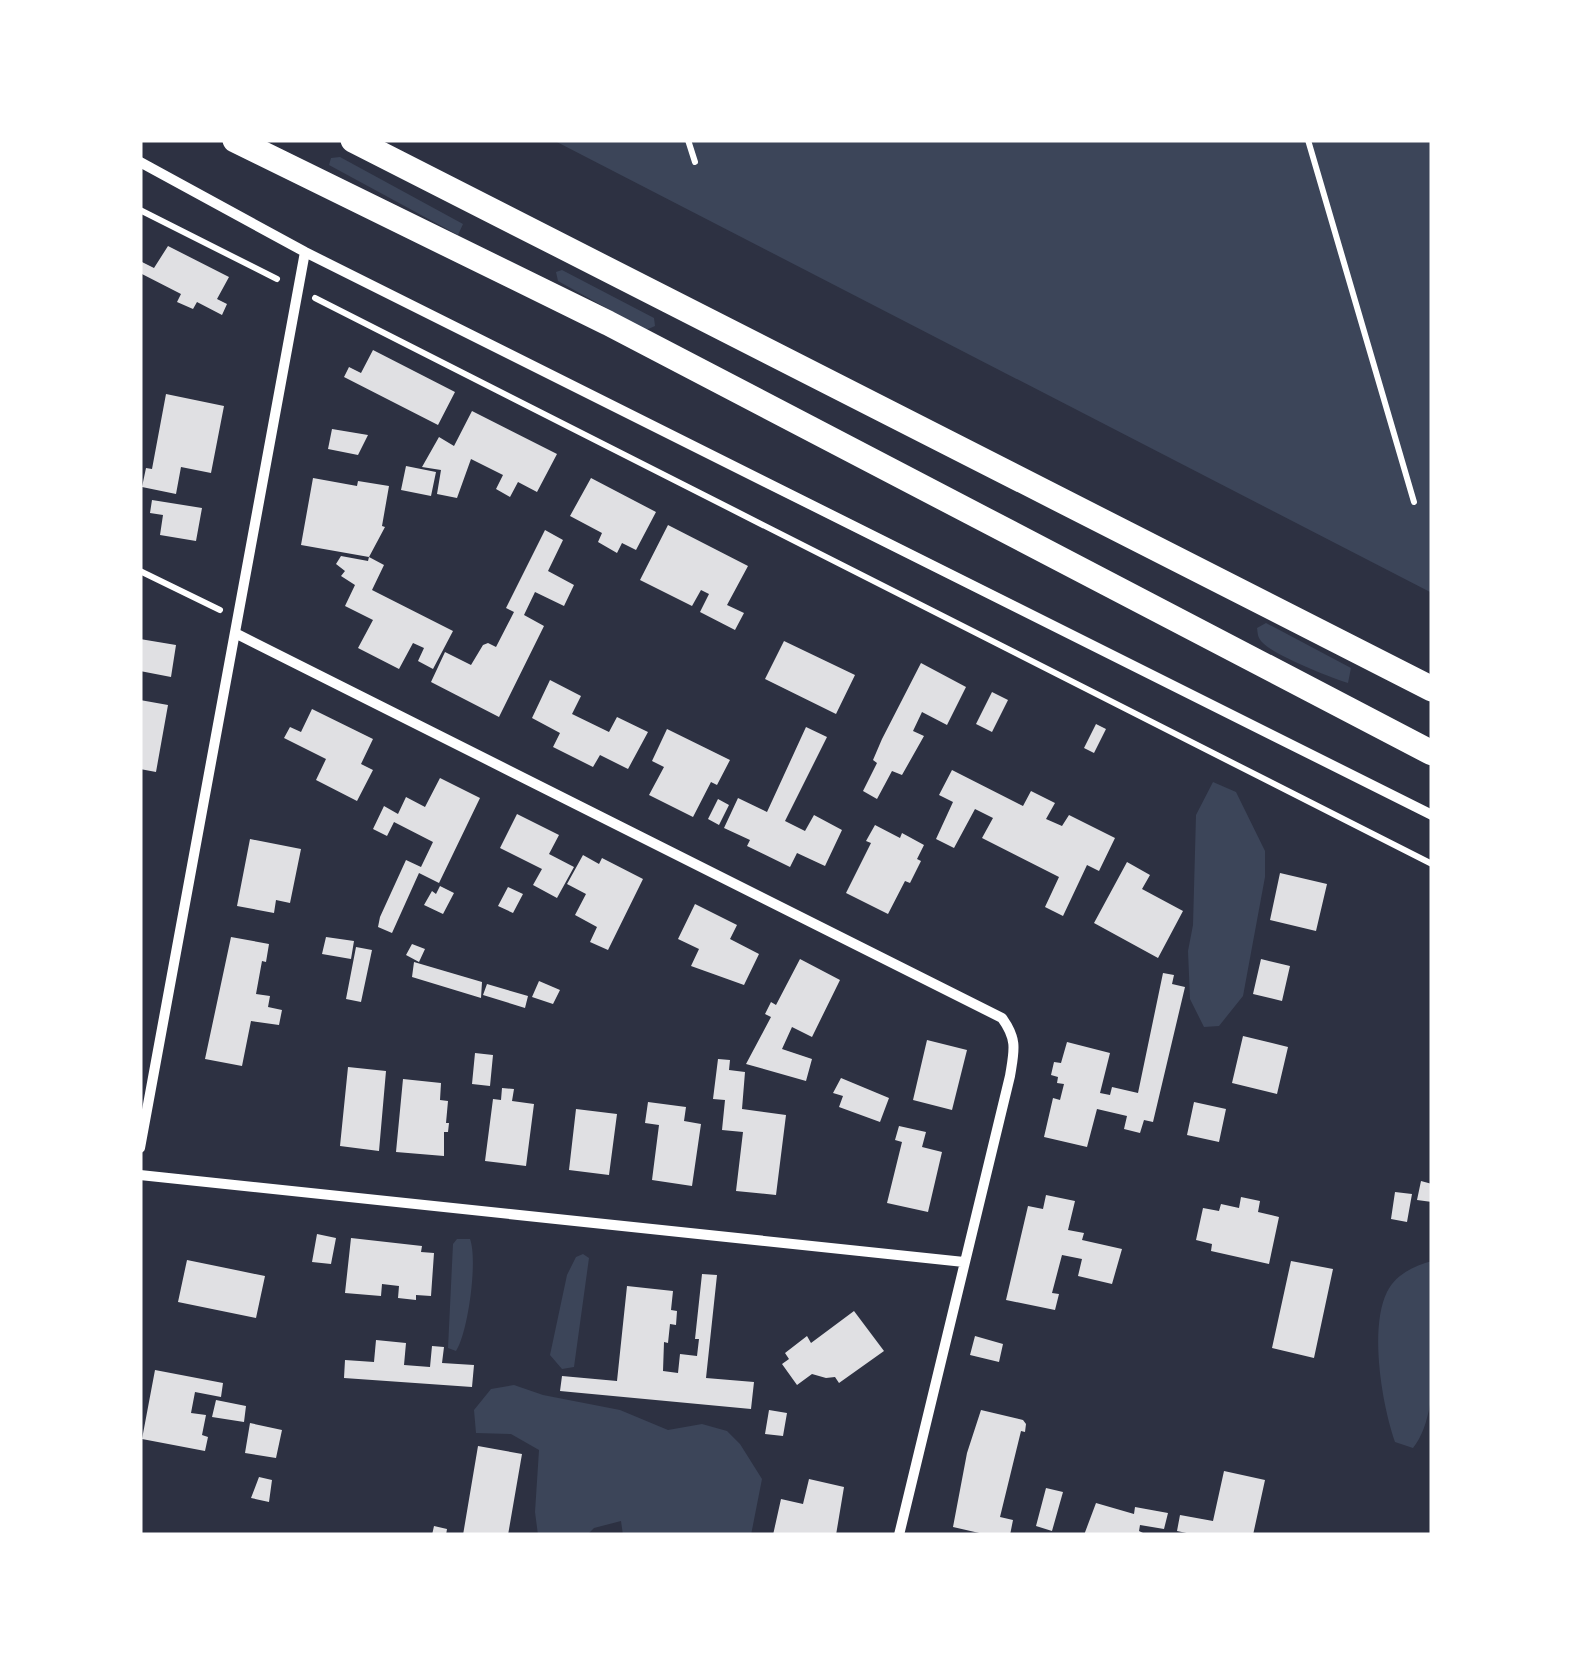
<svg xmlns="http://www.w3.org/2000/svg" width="1572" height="1675" font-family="Helvetica,sans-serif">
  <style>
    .green { fill: #3c4559 }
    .building { fill: #e0e0e3 }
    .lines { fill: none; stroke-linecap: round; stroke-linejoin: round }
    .path { stroke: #fff; stroke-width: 6 }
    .minor { stroke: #fff; stroke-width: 10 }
    .primary { stroke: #fff; stroke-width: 25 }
  </style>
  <rect width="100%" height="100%" fill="#2d3142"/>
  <path class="green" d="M553,140h879v453z
    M340,157l123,67 -5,11 -129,-70 2,-7z
    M562,270l92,48 1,8 -9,4 -88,-49 -2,-9z
    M1266,623l85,45 -3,15c-17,-5 -74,-28 -85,-40 -6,-6 -5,-9 -6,-15z
    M1213,782l23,10 29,59v26l-22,119 -24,30 -15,1 -14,-28 -2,-48 5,-26 3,-110z
    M457,1239h13c8,21 -2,94 -14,112l-8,-3 5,-104z
    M583,1254l6,4 -15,109 -12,2 -12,-14 17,-80 9,-18z
    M1432,1261c0,49 12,149 -19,187l-18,-6c-13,-37 -26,-114 -8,-150 9,-18 27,-26 45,-31z
    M514,1385l29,10 77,15 48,20 34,-6 25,7 13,13 22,35 -11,56h-128l-2,-14 -27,7 -7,7h-49l-3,-23 4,-62 -28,-16 -35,-1 -2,-23 17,-21z"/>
  <path class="building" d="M168,246l61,31 -12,22 10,5 -5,11 -25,-13 -4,7 -16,-7 4,-8 -41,-21v-12l14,7z
    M373,350l82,42 -17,33 -94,-48 5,-10 12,6z
    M166,394l58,12 -13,67 -30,-6 -5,27 -34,-7 4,-19 6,1z
    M472,411l85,43 -20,38 -19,-10 -8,15 -14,-8 7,-14 -32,-16 -14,39 -20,-4 4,-24 -19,-3 17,-30 15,9z
    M332,429l36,6 -10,20 -30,-6z
    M406,466l30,6 -5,24 -30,-6z
    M313,478l44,8 1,-5 31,5 -7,40 3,1 -16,30 -68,-12z
    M591,478l65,34 -20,38 -14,-7 -5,10 -19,-11 4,-9 -32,-17z
    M152,500l50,8 -6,33 -36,-6 3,-20 -13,-2z
    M668,525l80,41 -21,39 17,8 -9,17 -35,-18 9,-18 -8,-4 -9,16 -52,-26z
    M545,530l18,10 -15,31 26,14 -10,21 -29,-14 -11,23 20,11 -45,91 -68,-35 14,-30 26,13 12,-20 5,-2 8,4 18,-35 -8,-4z
    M341,556l27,5 1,-4 15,8 -12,25 81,41 -20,38 -15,-8 6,-13 -11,-5 -14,26 -41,-21 15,-28 -28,-14 10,-21 -14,-9 4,-5 -9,-7z
    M140,639l36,6 -5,32 -31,-6z
    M784,641l71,34 -19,39 -71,-35z
    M921,663l45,24 -19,38 -25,-13 -9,19 11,5 -22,39 -10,-4 -15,28 -14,-8 14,-28 -4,-3 9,-21z
    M550,680l31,16 -9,18 37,18 8,-15 31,15 -20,37 -28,-14 -7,12 -40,-20 7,-14 -28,-15z
    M992,692l16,8 -16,32 -16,-8z
    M140,700l28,5 -12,67 -16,-3z
    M312,709l61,30 -12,25 12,6 -16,31 -41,-21 10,-21 -42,-21 6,-11 11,5z
    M1096,724l10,5 -12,24 -10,-5z
    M806,727l21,10 -42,84 20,10 9,-16 28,15 -17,36 -28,-13 -7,14 -43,-21 3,-6 -26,-12 14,-30 29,14z
    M667,729l63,31 -13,25 -6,-3 -18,35 -44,-22 15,-28 -12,-6z
    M952,770l71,36 8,-15 24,12 -9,16 16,7 7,-11 46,23 -16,33 -12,-6 -24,51 -18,-9 14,-30 -77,-39 11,-20 -18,-9 -21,39 -18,-9 17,-37 -14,-7z
    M440,778l40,20 -41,85 -20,-10 -27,60 -14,-6 2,-10 26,-57 15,7 12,-25 -39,-20 -7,14 -14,-7 11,-23 14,8 8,-17 19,10z
    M718,799l11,6 -10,20 -11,-6z
    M517,814l42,21 -10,19 25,13 -17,31 -24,-13 9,-16 -42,-21z
    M875,825l25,13 2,-5 22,12 -7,14 4,2 -11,22 -5,-2 -17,33 -42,-21 25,-50 -5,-2z
    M250,839l51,10 -11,54 -14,-3 -2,13 -37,-7z
    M583,855l16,9 3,-6 41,21 -35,71 -18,-8 7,-15 -22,-12 11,-21 -19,-10z
    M1127,862l23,13 -8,14 41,22 -25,47 -64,-35z
    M1280,873l47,11 -11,47 -46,-11z
    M440,886l14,7 -11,21 -19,-9 8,-14 4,3z
    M508,887l15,7 -10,19 -15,-7z
    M695,904l42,21 -7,14 29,15 -15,31 -53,-19 8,-17 -21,-10z
    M231,937l38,7 -3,18 -4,-1 -6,33 14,2 -2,11 14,3 -3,15 -28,-4 -9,45 -37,-7z
    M326,937l28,4 -3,18 -29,-5z
    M412,944l13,5 -6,13 -13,-7z
    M356,947l16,3 -11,52 -15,-3z
    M800,959l40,21 -28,57 -20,-10 -10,22 30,10 -6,22 -60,-17 25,-47 -6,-3 6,-12 5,3z
    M1261,959l29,7 -8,35 -29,-7z
    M414,962l68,20 -1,16 -69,-21z
    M1163,973l11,2 -2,9 13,3 -32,135 -9,-2 -4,13 -16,-4 3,-13 -30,-7 -10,38 -43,-10 9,-39 7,2 4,-16 -7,-1 1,-6 -7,-2 3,-13 7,1 6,-21 43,11 -10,40 10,2 2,-8 26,6z
    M539,981l21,9 -7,14 -21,-7z
    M487,984l41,12 -3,12 -42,-13z
    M1243,1036l45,11 -11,47 -45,-11z
    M927,1040l40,10 -15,60 -39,-10z
    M475,1053l18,2 -3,31 -18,-2z
    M718,1059l12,1 -1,10 16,2 -3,37 44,6 -10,80 -40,-4 7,-59 -21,-2 3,-30 -12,-1z
    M348,1067l38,4 -7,80 -39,-5z
    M841,1078l48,20 -9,24 -41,-15 4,-11 -10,-3z
    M403,1079l38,4 -1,17 8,1 -2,22h3l-1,9h-4v24l-48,-4z
    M502,1088l12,1 -2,12 22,3 -8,62 -41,-5 8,-62 8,1z
    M648,1102l38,5 -2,14 17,3 -9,62 -40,-6 7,-55 -14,-2z
    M1194,1102l32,7 -7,33 -32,-7z
    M576,1109l41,5 -8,61 -40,-5z
    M899,1126l27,6 -4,15 20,5 -14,60 -41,-9 15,-61 -7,-2z
    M1421,1181l11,3v18l-15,-2z
    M1395,1192l17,2 -5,28 -16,-3z
    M1046,1195l29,6 -7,29 16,3 -2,7 40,9 -10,35 -34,-8 4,-17 -20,-4 -10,38 7,1 -4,16 -49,-10 22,-94 15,3z
    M1241,1197l19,4 -2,11 21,5 -10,47 -58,-13 1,-7 -16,-4 7,-32 16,3 2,-7 18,4z
    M317,1234l19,4 -5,26 -19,-2z
    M351,1238l71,8 -1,6 13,1 -3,43 -15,-1v5l-18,-2 1,-12 -17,-2 -1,12 -36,-3z
    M187,1260l78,16 -9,42 -78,-16z
    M1291,1261l42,8 -19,89 -42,-10z
    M702,1274l15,1 -11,103 48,4 -3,27 -191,-18 2,-15 55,5 10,-95 46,5 -2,19 6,1 -1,14 -6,-1 -2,19 -4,-1 -1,29 15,2 2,-19 17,2 2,-17h-4z
    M854,1311l30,40 -45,32 -4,-6 -9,1 -14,-4 -15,11 -15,-21 7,-5 -4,-6 22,-17 4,7z
    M975,1336l28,8 -4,18 -29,-7z
    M376,1340l30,3 -2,22 26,2 2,-21 12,1 -2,16 32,2 -2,22 -128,-9 1,-18 29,2z
    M155,1370l68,13 -2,14 -26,-5 -4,21 15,2 -4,20 6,2 -3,14 -63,-12z
    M216,1400l30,6 -2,16 -32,-5z
    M769,1410l18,3 -4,23 -18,-2z
    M981,1410l42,10 3,4 -1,8 -4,-1 -21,86 13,3 -3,15h-22l-35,-8 14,-74z
    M250,1423l32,7 -6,28 -31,-5z
    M478,1446l44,8 -14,81h-45z
    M1224,1471l41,9 -12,55h-57l-19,-4 3,-16 33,6z
    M259,1477l13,3 -3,22 -18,-4z
    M809,1479l35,8 -8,48h-63l8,-36 22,5z
    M1046,1488l17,4 -11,39 -16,-5z
    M1096,1503l38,11 1,-7 33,6 -4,16 -24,-4 -1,6 8,4h-63z
    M434,1526l13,3 -1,6h-14z"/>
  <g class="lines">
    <path class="path" d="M688,140l7,22
      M1308,140l106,362
      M140,210l137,69
      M315,298l1117,566
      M140,571l80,39"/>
    <path class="minor" d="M140,162l165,90 1127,563
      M235,633l767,385c16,22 12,33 8,58l-111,459
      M140,1148l165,-896
      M140,1175l824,87"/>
    <path class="primary" d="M235,140l373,183 824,430
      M353,140l1079,549"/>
  </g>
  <rect width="1572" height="1675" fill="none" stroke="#ffffff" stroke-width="285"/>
</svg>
